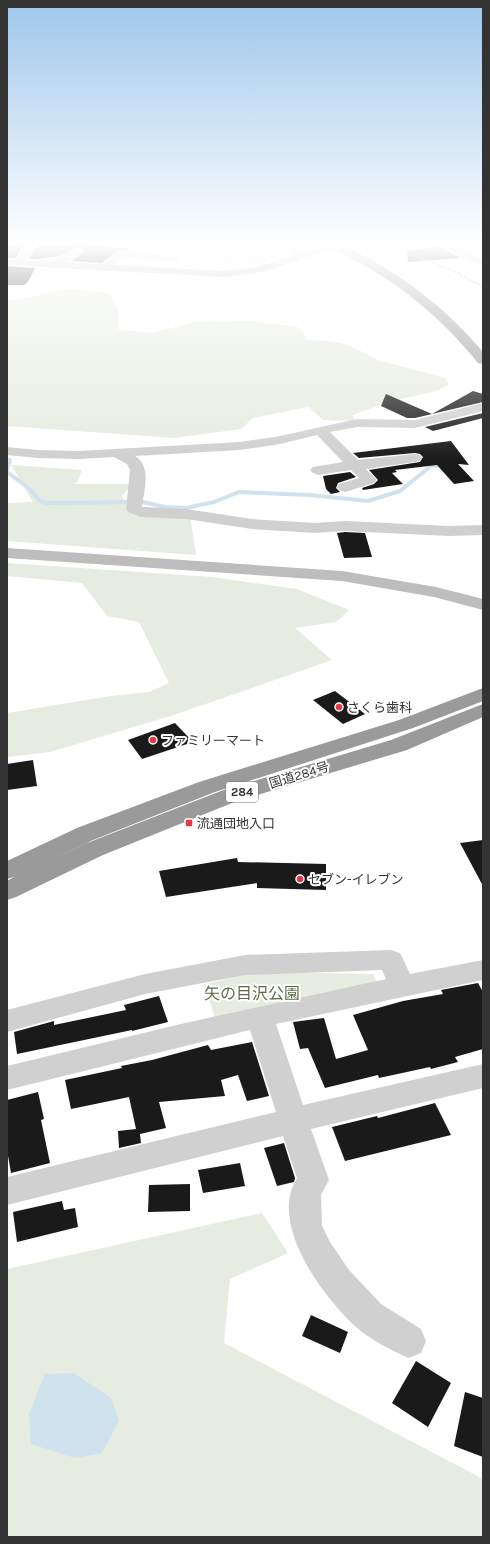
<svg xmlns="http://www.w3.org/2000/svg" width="490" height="1544" font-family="Karla,'Noto Sans JP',sans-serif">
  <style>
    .green { fill: #e6ecdf }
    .water { fill: #cfe2ee }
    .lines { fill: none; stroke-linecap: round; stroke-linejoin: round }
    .stream { stroke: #cfe2ee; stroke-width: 4 }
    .building { fill: #1a1a1a }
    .street { fill: #d0d0d0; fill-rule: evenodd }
    .secondary { fill: #bdbdbd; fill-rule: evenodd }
    .highway { fill: #9a9a9a; fill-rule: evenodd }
    .rail { stroke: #888; stroke-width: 1.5; stroke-dasharray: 2 1.5; stroke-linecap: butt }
    .poi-dot { fill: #e63946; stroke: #fff; stroke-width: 1.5 }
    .labels { text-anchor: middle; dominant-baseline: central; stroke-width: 4; stroke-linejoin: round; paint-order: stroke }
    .shield { fill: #fff; stroke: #707070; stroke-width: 1 }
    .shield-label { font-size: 12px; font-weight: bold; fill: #333 }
    .poi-label { font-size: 13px; fill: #333; stroke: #fff; text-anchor: start }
    .street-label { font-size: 13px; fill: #333; stroke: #fff }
    .near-park-label { font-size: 16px; fill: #56703f; stroke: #fff }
  </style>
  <rect width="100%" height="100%" fill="#fff"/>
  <path class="green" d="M165,244h88l4,8 20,5 -20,7 -15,-4 -17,4 -3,-6 -19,1 6,-3 -20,-3 4,-8z
    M68,289l42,4 8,18 1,19 33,3 43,-11 56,-1 47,6 6,6 2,7 24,1 19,4 29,15 67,18 4,7 -13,6 -48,11 -35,13 1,6 -31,-1 -15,-13 -55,11 -12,11 -67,9 -167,-12v-126l14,-1z
    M11,465l71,5 -6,14h56l-10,12 11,18 57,2 6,39 -189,-14v-38l26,-1z
    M7,563l205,14 85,12 52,21 -13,12 -41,6 37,32 -158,55 -124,37 -43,5v-44l104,-17 38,-4 20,-9 -30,-61 -32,-6 -25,-33 -75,-7z
    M257,972l116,2 5,11 -162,36 -12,-37z
    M262,1213l26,40 -58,26 -6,64 259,136v58h-476v-268z"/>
  <path class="water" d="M74,1373l37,25 8,23 -17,32 -27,5 -44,-14 -2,-30 16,-40z"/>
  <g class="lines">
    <path class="stream" d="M7,460h3l-3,9
      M7,472l23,17 10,12 7,2 96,-1 22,5 21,1 28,-6 25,-10 71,3 58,6 32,-10 31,-25 12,-1"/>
  </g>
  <path class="building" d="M12,244h12l-8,14h-9v-8z
    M37,244h65l-2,2 31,3 -2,1 -12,1 -15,12 -30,-2 12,-10v-2l-5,-3 -19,10 -22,3h-9z
    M438,246l22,12 -52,4 -1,-11z
    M7,266l28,2 -7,14 -4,3h-17z
    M473,391l10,3v8l-68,16h-8l-26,-12 5,-12 46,20z
    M483,413v5l-50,13 -8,-4z
    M451,441l18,24 -11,-1 16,17 -20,3 -17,-19 -42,5 2,2 -5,1 11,11 -40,6 -1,-2 12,-4 4,-4 -9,-10 51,-8 3,-5 -3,-3 -5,-1 -56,5 -6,-5z
    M350,472l6,5 -18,6 -2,5 4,4 -9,2 -5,-5 -3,-13z
    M345,532l20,1 7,24 -28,1 -7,-25z
    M335,691l30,23 -22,10 -30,-24z
    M175,723l18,19 -51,17 -14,-19z
    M33,760l4,26 -30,4v-26z
    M483,840v46l-23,-43z
    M237,858l1,4 88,2v26l-69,-2v-5l-91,14 -7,-26z
    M478,983l5,9v57l-28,8 3,5 -27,7 -1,-2 -51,11 -1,-3 -53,13 -17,-40 -8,1 -7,-27 31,-4 12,41 32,-9 -15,-35 50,-14 40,-7 -2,-4z
    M159,996l9,26 -36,9v-1l-115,24 -3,-22 40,-11v4l72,-15 -2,-5z
    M252,1042l17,54 -22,5 -9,-26 -17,5 4,16 -66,6 7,26 -26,6 1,9 -22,5 -1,-17 18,-2 -7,-32 -58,12 -6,-29 57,-12 -1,-2 31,-6 56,-15 3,5z
    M38,1092l6,27 -3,1 9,43 -39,10 -4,-23v-50z
    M435,1103l16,32 -106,26 -13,-34 45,-11 1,2z
    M284,1143l11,35 -1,4 -17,4 -13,-38z
    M240,1163l5,23 -42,7 -5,-23z
    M190,1184v27l-42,1 1,-27z
    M62,1201l2,9 11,-2 3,19 -61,15 -4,-30z
    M311,1315l37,17 -8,21 -38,-17z
    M416,1361l35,22 -23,44 -36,-24z
    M465,1392l18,6v59l-29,-11z"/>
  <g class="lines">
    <path class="street" d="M26,244h10l-12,21h-8l-1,-2z
      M274,244h14l21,9 1,2 -1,2h-8l-26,-11z
      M439,244h13l31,16v7l-43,-21z
      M78,247l5,3c-11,15 -30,15 -47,17l-5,-3 5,-3 25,-4z
      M121,251l54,5 5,3 -5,3 -52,-5 -14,13h-8l-1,-2 1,-2 16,-14z
      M483,403v8l-68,17 -58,-1 -27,5 28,28 57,-6 5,1 2,3 -2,3 -5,1 -49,7 11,11 -3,3 -29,9 -6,-2 -2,-3 2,-3 20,-6 -8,-8 -33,5 -5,-2 -3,-3 3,-3 30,-5 -26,-27 -37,9 -40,6 -105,6c17,10 9,35 7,51h2l42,2 66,10 63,4 30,-2 104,5 34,-1v10l-34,1 -104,-5 -30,2 -63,-4 -66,-10 -45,-2 -13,-5 -2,-3 4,-39 -3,-6 -13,-7 -35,2 -41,-1 -31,-3v-8l31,3 41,1 161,-9 40,-6 77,-17 58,1z
      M391,950l9,3 10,21 73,-14v20l-207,44 27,81 180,-41v24l-172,41 18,51 -8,15 1,31 8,16 19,28 32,34 40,25 5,12 -5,12 -12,5c-15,-6 -41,-20 -53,-31 -33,-30 -88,-103 -59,-149l-14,-42 -276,69v-28l269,-65 -26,-82 -243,60v-24l178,-43 201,-44 -4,-9 -137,5 -100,19 -138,38v-22l138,-36 100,-19z"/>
    <path class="secondary" d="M327,244h15l-1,2 -79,26 -38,5 -217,-12v-6l217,12 34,-4z
      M7,548l335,23 94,16 47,12v11l-49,-13 -92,-16 -335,-23z"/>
    <path class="highway" d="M324,244c4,0 8,0 12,0 9,1 20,8 28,12 46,24 86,57 119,96v12l-5,-1c-42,-52 -91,-90 -153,-117z
      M483,688v13l-70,27 -198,64 -122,48 -59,28 53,-25 134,-52 170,-51 92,-36v13l-76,33 -170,51 -134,54 -87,42 -9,3v-19l7,-4 -7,2v-18l70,-33 122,-46 200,-62z"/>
    <path class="rail" d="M386,244l72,29 25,14"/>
  </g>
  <linearGradient id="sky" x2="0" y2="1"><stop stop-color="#9ec6ea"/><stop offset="0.53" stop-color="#fff"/><stop offset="1" stop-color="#fff" stop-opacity="0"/></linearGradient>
  <rect width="490" height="460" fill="url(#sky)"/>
  <g class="poi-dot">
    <circle cx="339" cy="707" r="4"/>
    <circle cx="153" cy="740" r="4"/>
    <rect x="185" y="819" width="8" height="8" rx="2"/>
    <circle cx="300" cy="879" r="4"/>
  </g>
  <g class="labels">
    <rect class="shield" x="226" y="782" width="32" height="20" rx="3"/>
    <g class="shield-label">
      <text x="242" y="792">284</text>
    </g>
    <g class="poi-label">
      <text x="347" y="707">さくら歯科</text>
      <text x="161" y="740">ファミリーマート</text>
      <text x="197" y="823">流通団地入口</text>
      <text x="308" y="879">セブン-イレブン</text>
    </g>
    <g class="street-label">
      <text transform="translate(299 775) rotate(-17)">国道284号</text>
    </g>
    <g class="near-park-label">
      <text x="252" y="993">矢の目沢公園</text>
    </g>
  </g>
  <rect width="490" height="1544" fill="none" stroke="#333333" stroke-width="16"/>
</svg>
